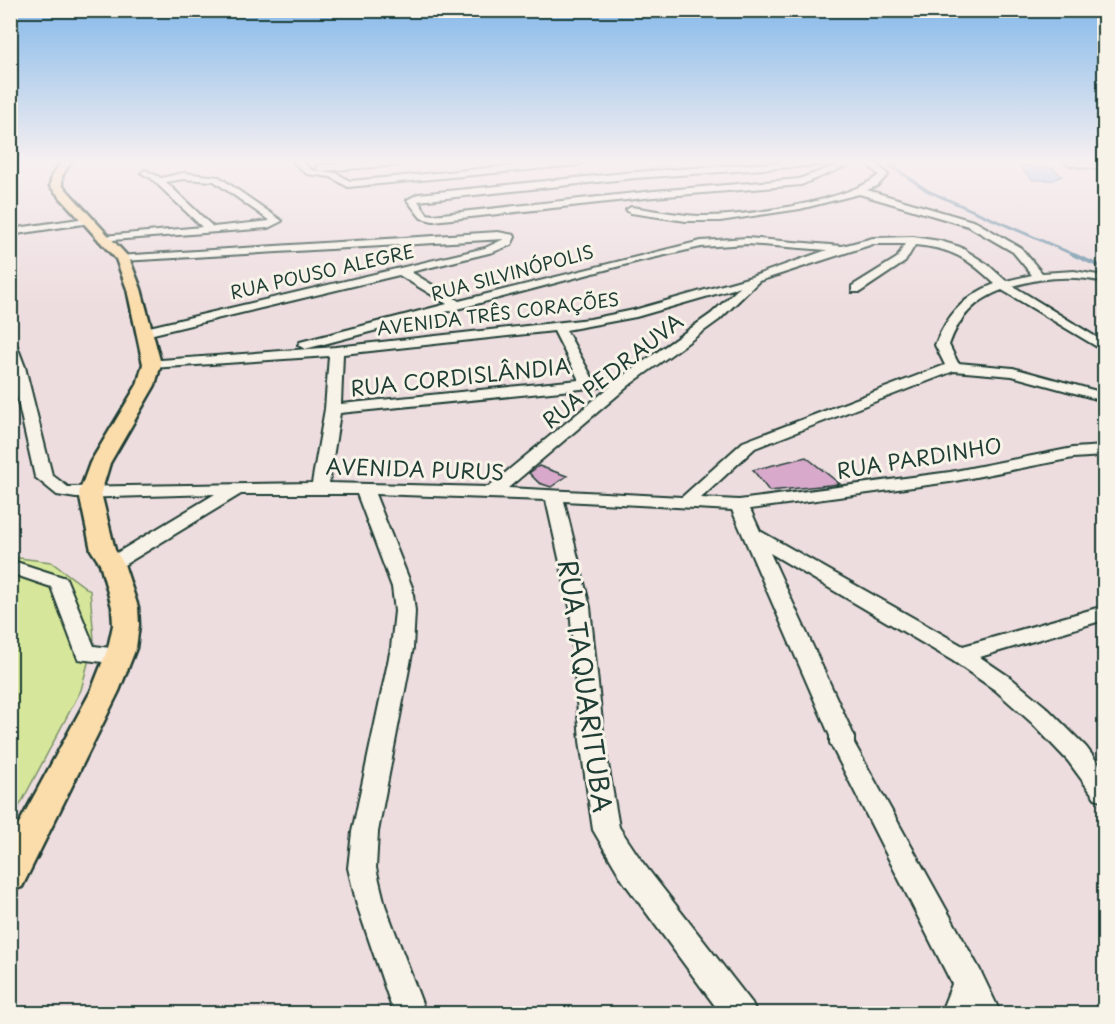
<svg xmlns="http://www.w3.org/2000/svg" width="1115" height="1024" font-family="'Playpen Sans',sans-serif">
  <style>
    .green { fill: #d6e79b; stroke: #7a9268; stroke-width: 1.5 }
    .water { fill: #92c0ec; stroke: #648ca2; stroke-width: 1.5 }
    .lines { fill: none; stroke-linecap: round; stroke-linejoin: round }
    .stream-far1 { stroke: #648ca2; stroke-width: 3 }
    .stream { stroke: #648ca2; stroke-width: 4 }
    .building { fill: #d8a9cb; stroke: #1f3d34; stroke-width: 1.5 }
    .minor-casing { stroke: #1f3d34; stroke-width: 4 }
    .major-casing { stroke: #1f3d34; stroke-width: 5 }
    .minor { fill: #f7f3e8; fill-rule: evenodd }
    .major { fill: #fbddab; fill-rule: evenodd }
    .labels { text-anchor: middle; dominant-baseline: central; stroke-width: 6; stroke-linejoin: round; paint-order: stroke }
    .far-street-label { font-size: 18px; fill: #1f3d34; stroke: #f7f3e8 }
    .street-label { font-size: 21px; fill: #1f3d34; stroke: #f7f3e8 }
    .near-street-label { font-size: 26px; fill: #1f3d34; stroke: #f7f3e8 }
  </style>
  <rect width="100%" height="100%" fill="#eedddf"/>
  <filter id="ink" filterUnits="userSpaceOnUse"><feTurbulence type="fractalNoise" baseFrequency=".0167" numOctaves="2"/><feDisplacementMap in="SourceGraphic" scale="12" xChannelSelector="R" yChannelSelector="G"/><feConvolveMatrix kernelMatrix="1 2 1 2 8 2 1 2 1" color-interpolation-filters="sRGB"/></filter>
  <g filter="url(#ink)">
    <path class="green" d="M11,557l40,5 39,29 4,49 -13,50 -70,132z"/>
    <path class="water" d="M1023,166l29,2 10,8 -9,4h-20l-11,-11z"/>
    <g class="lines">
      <path class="stream-far1" d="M899,162l-9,3 38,26 149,65"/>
      <path class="stream" d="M1074,255l30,13"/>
    </g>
    <path class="building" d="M806,457l34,27 -71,7 -16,-21z
      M539,466l28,10 -16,11 -12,-4 -10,-10z"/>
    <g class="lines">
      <g class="minor-casing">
        <path id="minor" d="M293,162h9l10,8 24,3 14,8 204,-19h28l-4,3 -230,22 -17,-10 -24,-3z
          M368,162h35l-4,3 -79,6 -4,-3 4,-3z
          M788,162h37l-4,3 -186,13 -217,23 9,13 6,1 221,-24 145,-12 46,-17h11l-55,23 -147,12 -221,24 -12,-3 -14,-18 11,-6 217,-22z
          M866,162h9l13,13 -11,11 -10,4 109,32 45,26 21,25 32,-2 30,5v6c-30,-7 -62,-5 -91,4l91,56v9l-102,-61c-28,11 -43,27 -53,55l9,18 55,5 91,25v8l-92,-25 -58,-5 -199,77 -54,50 38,2 211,-28 123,-24 31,-2v10l-31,2 -123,24 -200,27 10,22 203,115 141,-40v14l-124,37 31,21 36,30 39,39 18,24v30l-9,-3 -27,-37 -37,-39 -36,-32 -42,-29 -183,-108 84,183v7l126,227 21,44h-61l12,-30 -122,-241v-7l-98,-226 -168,-9 26,106 14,134 15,86 24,36 109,140 5,11h-36l-98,-133 -30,-51 -13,-89 -10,-134 -24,-107 -171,-6 37,93 3,24 -2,37 -35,184 -2,36 9,37 41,109h-32l-37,-109 -9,-37 4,-36 39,-184 4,-37 -3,-24 -35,-93h-116l-122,74 -7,2 -7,-2 -3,-4 3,-4 110,-66 -139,4 -19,-3 -22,-18 -25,-111v-24l7,4 8,21 27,108 16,12 244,-4 13,-74 4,-53 -177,12 -5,-1 -2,-3 2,-3 189,-14 254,-28 44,-9 117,-33 76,-27 -80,-6 -46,3 -62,14 -334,88 -7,-4 2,-3 147,-38 -48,-29 -254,61 -7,-4 7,-4 340,-80 19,-9 -382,22 -4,-1v-4l380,-24 16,3 1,2 -4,8 -18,7 -82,20 48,29 242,-60 46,-3 95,8 31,-8 40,-1 27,4 20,6 27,17 19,17 26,-6 -19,-23 -45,-26 -109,-32 -59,15 -80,12h-34l-55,-8 -5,-3 5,-3c23,3 46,8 69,9 42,1 147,-14 179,-41zM873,244h32l-8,14 -45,28v6h8l45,-30 10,-17c37,3 54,14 80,39 -30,11 -48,31 -60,61l10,20 -202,77 -61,55 -174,-9 124,-105 87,-63 40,-39zM740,287l-29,27 -88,62 -30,3 -27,-49 70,-13zM554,331l25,49 -238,24 2,-50zM611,386l-123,101 -159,-4 11,-70z
          M1065,162l39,3v5l-35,-5z
          M145,170l16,8 22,-5 36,4 63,44 -14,7 -169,13v-4l4,-1 99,-9 -51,-49 -10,-5zM183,179l31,2 56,40 -57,6 -47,-45z
          M86,218l5,3 -1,2 -80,12v-6z
          M10,560l56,18 28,68 33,4 3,6 -3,6 -8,2 -41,-5 -27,-72 -41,-14z"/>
      </g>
      <g class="major-casing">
        <path id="major" d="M61,162h10l-9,14v9l67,73 12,31 20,75 -6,21 -45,78 -9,30 14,57 9,14 14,43 1,18 -3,23 -17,43 -97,196 -12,4v-51l81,-149 17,-43 5,-23 -1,-18 -12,-43 -9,-14 -12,-57 11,-30 47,-78 6,-21 -16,-75 -11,-30 -66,-73 2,-10z"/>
      </g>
      <use href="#minor" class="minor"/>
      <use href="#major" class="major"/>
    </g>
  </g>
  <linearGradient id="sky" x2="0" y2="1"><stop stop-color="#85b9ea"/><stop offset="0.53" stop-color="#f7f0f1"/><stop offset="1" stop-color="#f7f0f1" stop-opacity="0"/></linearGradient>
  <rect width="1115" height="305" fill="url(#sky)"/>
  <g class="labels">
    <g class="far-street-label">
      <text transform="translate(322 271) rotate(-13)">RUA POUSO ALEGRE</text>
      <text transform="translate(512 272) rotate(-15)">RUA SILVINÓPOLIS</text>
      <text transform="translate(498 313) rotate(-7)">AVENIDA TRÊS CORAÇÕES</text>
    </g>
    <g class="street-label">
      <text transform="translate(612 370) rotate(-38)">RUA PEDRAUVA</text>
      <text transform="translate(460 376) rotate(-6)">RUA CORDISLÂNDIA</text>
      <text transform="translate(919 457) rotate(-9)">RUA PARDINHO</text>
      <text transform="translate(415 468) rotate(2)">AVENIDA PURUS</text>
    </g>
    <g class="near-street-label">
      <text transform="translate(586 686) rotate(82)">RUA TAQUARITUBA</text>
    </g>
  </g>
  <rect width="1115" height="1024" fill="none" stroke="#f7f3e8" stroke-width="36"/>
  <rect x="18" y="18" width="1079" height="988" fill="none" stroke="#1f3d34" stroke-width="2" filter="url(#ink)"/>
</svg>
